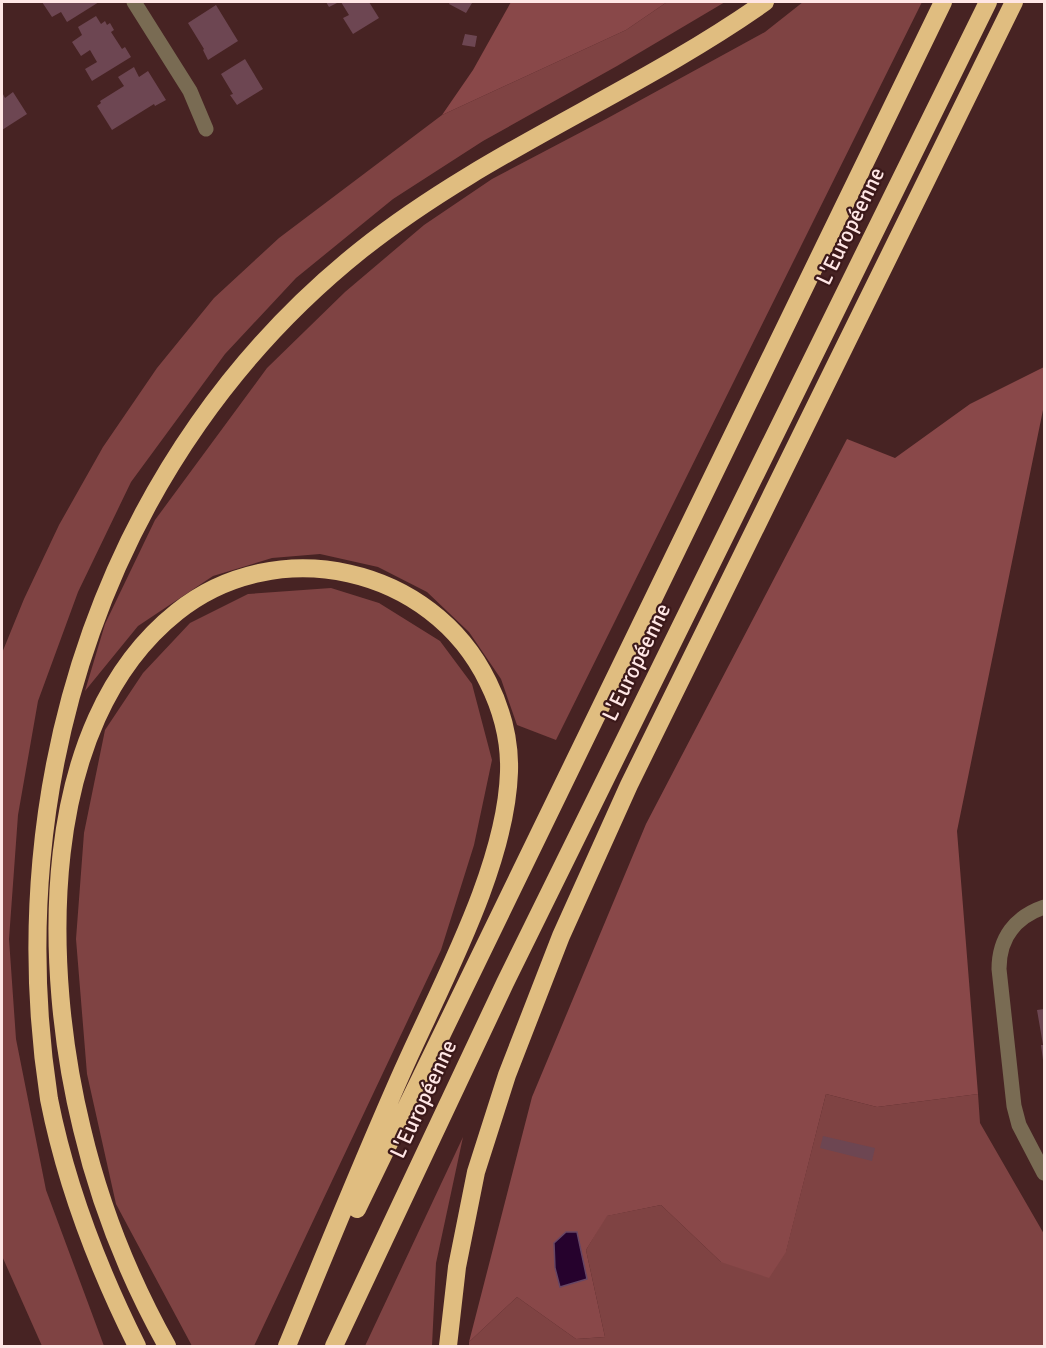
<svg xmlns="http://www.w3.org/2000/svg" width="1046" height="1348" font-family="Signika,sans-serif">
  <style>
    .green { fill: #7f4343 }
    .forest { fill: #894849 }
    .water { fill: #26022d; stroke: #674664; stroke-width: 1.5 }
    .building { fill: #6d4652 }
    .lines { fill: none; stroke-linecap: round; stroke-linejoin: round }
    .minor { stroke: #796b53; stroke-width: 15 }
    .highway { stroke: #e0bd80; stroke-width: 18 }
    .labels { text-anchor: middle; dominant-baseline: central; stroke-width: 4.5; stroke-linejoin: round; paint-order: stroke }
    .street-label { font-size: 22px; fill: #ffe6e5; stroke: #3c191a }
  </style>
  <rect width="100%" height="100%" fill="#472323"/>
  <path class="green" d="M667,2h58l-108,64 -134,75 -90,58 -97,79 -71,76 -94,128 -53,110 -40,109 -20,114 -9,124 7,100 30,151 58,156h-62l-40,-90v-603l22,-54 35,-74 44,-78 54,-79 57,-70 65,-60 163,-123 184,-85z
    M803,2h119l-366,738 -39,-15 -16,-46 -32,-47 -42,-40 -49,-25 -58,-13 -48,4 -59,18 -75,50 -53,65 20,-67 50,-104 112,-152 78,-76 79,-67 68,-46 114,-60 159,-87z
    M331,588l48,15 61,38 32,43 20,76 -18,85 -33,105 -187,396h-62l-76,-142 -29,-130 -11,-135 8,-106 21,-103 38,-57 47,-50 58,-29z
    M826,1094l51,13 101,-13 2,29 64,111v112h-575v-4l48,-45 59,42 29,-2 -19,-87 20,-34 55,-11 60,57 65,-11z
    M463,1137l-27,126 -4,83h-67z"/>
  <path class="forest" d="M511,2h156l-41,28 -184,85 31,-45z
    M1044,367v38l-87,426 21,263 -101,13 -51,-13 -40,158 -17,26 -48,-16 -60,-57 -54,11 -21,34 19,87 -29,2 -59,-42 -48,45 63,-245 114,-273 201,-385 48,19 75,-54z"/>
  <path class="water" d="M566,1232h11l10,47 -27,8 -5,-19 -1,-25z"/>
  <path class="building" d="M42,2h57l-32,20 -6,-10 -9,5z
    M326,2h13l-10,5z
    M341,2h28l10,16 -26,16 -10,-16 6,-3z
    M450,2h20l2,1 -6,10 -17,-9z
    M216,5l22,36 -30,19 -5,-10 1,-1 -16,-26z
    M96,16l5,8 4,-3 2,4 3,-2 4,7 -3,2 11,17 3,-2 6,10 -39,24 -7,-12 12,-7 -7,-12 -9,6 -9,-14 10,-7 -4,-8z
    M465,34l12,2 -2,11 -13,-2z
    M245,59l18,30 -26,16 -7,-10 3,-1 -12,-20z
    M134,67l5,10 9,-6 18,29 -11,6 -1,-2 -42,26 -15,-24 4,-3 -1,-2 24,-15 -6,-9z
    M2,92l3,6 8,-6 14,22 -25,16z
    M1044,1009v51h-1l-2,-15h2l-6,-35z
    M823,1136l52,12 -3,13 -52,-13z"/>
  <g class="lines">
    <path class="minor" d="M134,2l56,89 16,38
      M1044,907c-29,10 -45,31 -45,62l15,137 5,19 25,48"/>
    <path class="highway" d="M357,1209l586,-1207
      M137,1346c-39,-78 -71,-161 -88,-247 -49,-318 58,-646 312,-849 124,-99 275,-157 404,-248
      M167,1346c-38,-68 -67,-141 -85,-217 -39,-159 -47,-404 95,-517 100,-80 255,-46 311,70 14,28 22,59 21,90 -3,95 -68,212 -106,298 -41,92 -78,184 -116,276
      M334,1346l171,-363 483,-981
      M448,1346l9,-79 19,-95 31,-97 54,-139 68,-151 385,-783"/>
  </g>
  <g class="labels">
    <g class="street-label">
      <text transform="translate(850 226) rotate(-64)">L'Européenne</text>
      <text transform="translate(636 662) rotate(-64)">L'Européenne</text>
      <text transform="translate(423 1099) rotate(-65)">L'Européenne</text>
    </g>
  </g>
  <rect width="1046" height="1348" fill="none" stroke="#ffe6e5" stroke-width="6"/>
</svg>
